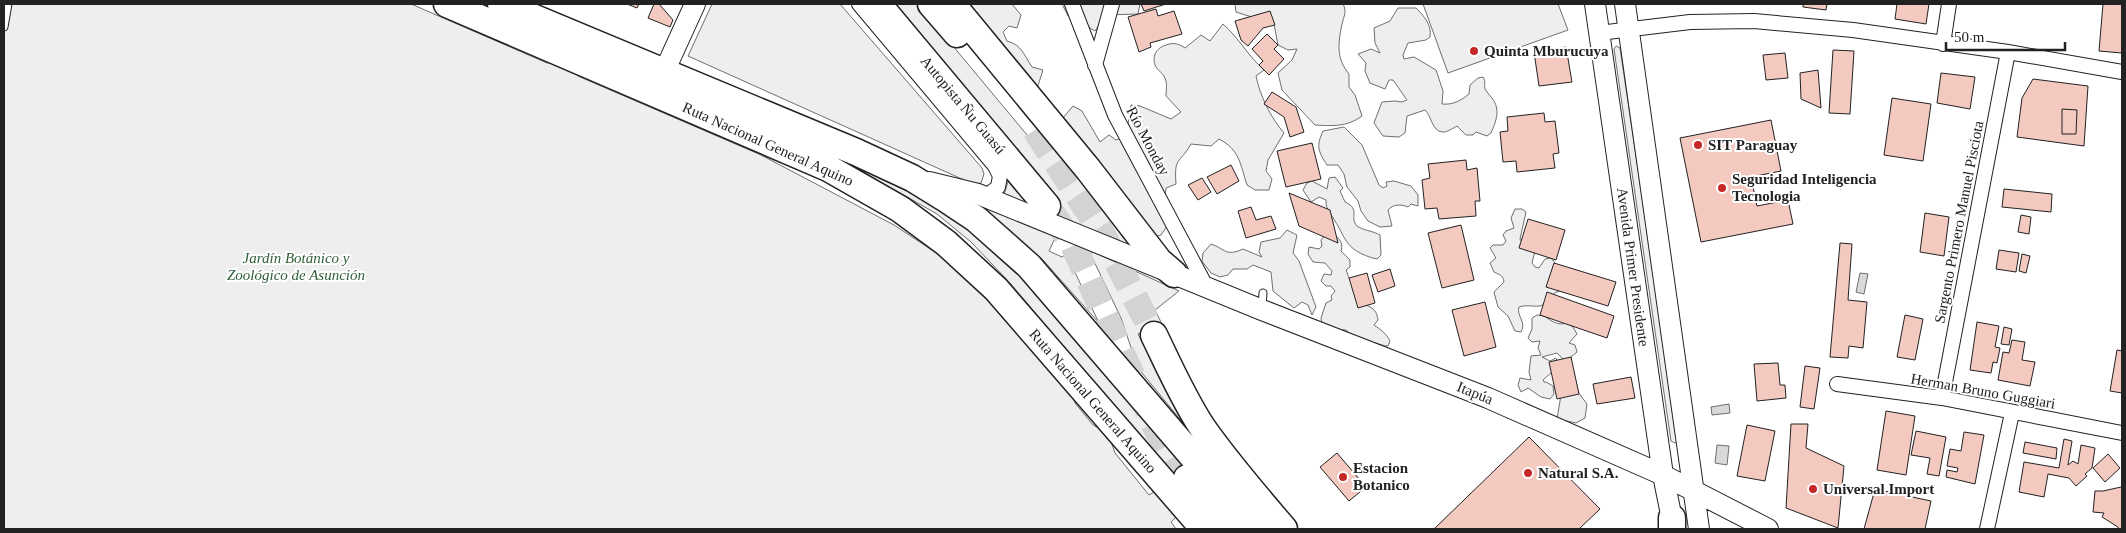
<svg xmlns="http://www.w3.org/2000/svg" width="2126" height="533" font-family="Georgia,serif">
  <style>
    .green { fill: #eee; stroke: #6f6f6f }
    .water { fill: #d9d9d9; stroke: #6f6f6f }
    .building { fill: #f3c9c0; stroke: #222 }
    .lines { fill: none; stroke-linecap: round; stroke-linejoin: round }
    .highway-tunnel { stroke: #d3d3d3; stroke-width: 26; stroke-dasharray: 26 13; stroke-linecap: butt }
    .lane-casing { stroke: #222; stroke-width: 9 }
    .street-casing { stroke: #222; stroke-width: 16 }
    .secondary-casing { stroke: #222; stroke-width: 22 }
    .highway-casing { stroke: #222; stroke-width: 29 }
    .lane { stroke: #fff; stroke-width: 7 }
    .street { stroke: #fff; stroke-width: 14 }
    .secondary { stroke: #fff; stroke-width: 20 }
    .highway { stroke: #fff; stroke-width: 26 }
    .poi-dot { fill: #c62828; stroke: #fff; stroke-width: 2 }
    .labels { text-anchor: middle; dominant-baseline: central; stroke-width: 4; stroke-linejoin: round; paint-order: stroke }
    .poi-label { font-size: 15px; font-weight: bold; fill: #222; stroke: #fff; text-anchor: start }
    .street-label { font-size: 15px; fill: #222; stroke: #fff }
    .park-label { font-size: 15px; font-style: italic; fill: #2f5e38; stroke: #fff }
  </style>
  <rect width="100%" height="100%" fill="#fff"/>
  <path class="green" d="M4,4h407l136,59c13,-2 22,3 31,13l183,79 133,70 65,43 48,50 53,66 14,13 1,6 18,22 11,6 5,5 6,17 34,42 10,-6 18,27 -6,6 5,7h-1172z
    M712,4h128l142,164 2,6 -3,9 -8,1 -285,-128z
    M894,4h24l114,137 16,-13 97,127 -143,-60 3,-3 4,-14 48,21 -38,-48z
    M955,4h57l9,11 -4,13 -8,-2 -6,6 4,9c15,4 17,14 25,26l11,3 -9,28z
    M1062,4h78l-2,10 -32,1 -11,16 -27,-15z
    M1235,4h108c4,7 1,12 -1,20 -4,20 -6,34 7,50v13l6,8 7,21c-15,11 -29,10 -47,9l-33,-35 -4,-17 14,-13 5,-11 -9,1 -10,-5 -4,-21 -38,-12z
    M1423,4h135l10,26 -120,43z
    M1398,8h18c8,8 16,17 14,29l-4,3 -18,3 -5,12 1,4 10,-2 22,13 7,21 -1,13c11,1 18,-3 27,-10l1,-9 8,-7 5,-1c3,5 1,7 2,12 2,3 5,7 7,9 9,12 4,23 -1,35l-4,3 -11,-4 -3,3h-7l-9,-9c-4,2 -11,7 -15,6 -10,-1 -11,-17 -17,-22l-18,6 -2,17 -6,4 -16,-1 -9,-13 8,-21 13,-1 7,1 5,-2 -14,-20h-4l-4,9 -15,-6 -5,-12 1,-8 -8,-9 13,-5 9,4 -5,-10 -1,-15 16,-7z
    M1223,24c16,14 25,32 41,46l-8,6c4,20 15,42 28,57l-16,27 -2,11 6,8 -3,11h-14l-8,-5c-7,-21 -7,-35 -28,-46l-8,7 -20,-2c-12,21 -17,12 -15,40l-10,4 -2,19 3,19 -6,9 -10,3 -94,-113 16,-19 9,5 18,31 9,-7 7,5 10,-4 5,-31 9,1 31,13 10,-7 -15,-16c0,-6 2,-13 -2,-20 -2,-3 -6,-6 -8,-9 -5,-10 0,-19 10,-22 8,-3 13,-1 19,3l16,-13 9,6z
    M1616,46l4,2 58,392 -3,3 -4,-2 -57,-392z
    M1344,127l18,18 17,40 4,3 4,-2 -1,-4 8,-1 17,5 7,9v11l-7,-2 -3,3c-7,-3 -15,-3 -20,3l4,16 -12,1 -12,-6 -7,-10 -3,-10 -11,-14 -3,-13 -6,-9h-11c-9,-14 -11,-19 -4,-34z
    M861,168l93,47 58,46 182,209 -16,12 -167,-198 -40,-42 -34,-28 -77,-44z
    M1335,177l8,11 -3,3 5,11c16,7 4,16 12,24 5,4 16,5 23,9l1,20 -4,4c-6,-1 -10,-3 -15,-5 -17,-8 -18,-19 -27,-33 -5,-9 -9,-10 -9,-21l-7,-3 -8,5 -8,-12 4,-7 5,-2 15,8 2,-11z
    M981,206l75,30 -7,15 13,6 4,-3 5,11 22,-13 86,39 -24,19 7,14 -24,10 45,89 -45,-55 -17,-50 -30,-63 -19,11 27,57 -56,-63z
    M1515,209h7l4,3 -6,27 3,5 12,7 -3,12 3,4 4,1 6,-9 6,-1 4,5 7,28c-12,0 -10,11 -19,14 -6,3 -16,-1 -24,2 -3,9 8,15 2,25l-6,-1 -7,-15 -10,-9 -4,-15 10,-10c-1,-7 -4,-7 -10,-10l-4,-9 6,-5 -6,-10 3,-3h10l3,-4 -3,-6 3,-4 8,-3 -3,-10z
    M1287,230l10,5 -4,18 6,8 17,46 -4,8 -4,-10 -6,-3 -8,6 -21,-17 -2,-19 -18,-7 -6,4h-14l-5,6 -8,2 -9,-4 -9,-12 1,-8 8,-9c15,5 14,13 32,5l19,8 -3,-5 2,-10 19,-4z
    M1330,234c8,2 14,8 11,17l9,9v7l-4,3 3,8 17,27c8,3 11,7 12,15l-4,5c7,5 12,8 16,16l-2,5c-5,0 -8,-2 -13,-3 -14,-3 -18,-1 -29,-13l-14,-1 -10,-5 -1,-6 5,-15 6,-3 -1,-4 4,-5 -4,-5h-5l-5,-5 3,-7 7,1 1,-4 -7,-8 -12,-1 -5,-8 1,-7 10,2 3,-3 -1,-6 4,-5z
    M1537,315l7,1c8,5 13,10 23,7l6,4 4,7 -8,9 6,2 2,7 -6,5 -1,9 -13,-13 -15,4 8,4 6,-3 1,3 -4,10 -10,9 1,2h2l7,4 1,8 -4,5 -9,-2 -13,-9 -7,4 -3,-7 2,-7 11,2 -2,-8 2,-16 10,-1 -3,-7 2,-7 -8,1 -4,-4 4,-9v-11z
    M1578,392l9,12 -2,14 -9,5 -19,-4 4,-24z"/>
  <path class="water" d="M1860,273l8,1 -4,20 -8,-2z
    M1729,404l1,9 -18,2 -1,-8z
    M1717,445l12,1 -2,19 -12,-2z"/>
  <path class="building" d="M627,4h12l-2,4z
    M654,4h5l14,16 -3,7 -22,-9z
    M1141,4h25l-22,7z
    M1803,4h24l-1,6 -23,-3z
    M1897,4h32l-3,20 -31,-5z
    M2103,4h19v49l-23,-2z
    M1156,9l2,7 16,-5 8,23 -32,9 1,4 -12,5 -11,-35z
    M1270,11l5,14 -12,3 -15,18 -7,-6 -6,-19z
    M1267,34l11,11 -4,4 10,10 -15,16 -10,-10 4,-4 -11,-12z
    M1566,47l6,35 -33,4 -5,-34z
    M1833,50l21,1 -4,63 -21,-1z
    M1785,53l3,25 -22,2 -3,-25z
    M1818,70l3,38 -20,-9 -1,-26z
    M1941,73l34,4 -5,32 -33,-6z
    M2033,79l55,7 -4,60 -67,-9 5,-39z
    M1272,92l24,15 8,25 -14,5 -6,-20 -20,-13z
    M1892,98l39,6 -8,57 -39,-6z
    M2062,109l15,1 -1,24h-14z
    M1544,113l1,9 10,-1 4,32 -6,1 2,14 -38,4 -1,-11 -13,1 -3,-30 8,-1 -1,-14z
    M1771,120l10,51 -30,6 6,29 31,-6 5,24 -92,18 -21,-104z
    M1312,143l9,36 -35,8 -9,-36z
    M1466,160l1,10 10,-2 3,33h-5l1,15 -37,3 -2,-11 -12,1 -3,-29 8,-2 -2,-14z
    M1231,165l8,16 -22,13 -10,-17z
    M1202,178l9,14 -13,8 -10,-15z
    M2004,189l48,5 -1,18 -49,-5z
    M1289,193l41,17 8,33 -39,-17z
    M1251,207l5,13 15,-4 5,13 -30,9 -8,-27z
    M1925,213l24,4 -5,39 -24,-4z
    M2021,215l10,2 -2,17 -11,-2z
    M1528,219l37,11 -9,30 -37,-12z
    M1461,225l13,55 -32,8 -14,-55z
    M1840,243l12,1 -4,56 19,2 -4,46 -14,-2 -1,12 -18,-1z
    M1999,250l20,3 -3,19 -20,-3z
    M2022,254l8,2 -4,17 -7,-2z
    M1554,263l62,19 -8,24 -62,-19z
    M1390,269l5,17 -17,6 -6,-17z
    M1367,273l8,30 -17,5 -9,-30z
    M1547,292l67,24 -7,22 -67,-23z
    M1485,302l11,45 -32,9 -12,-46z
    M1905,315l18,4 -8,41 -18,-3z
    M1977,322l22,4 -4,21 5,1 -3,15 -4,-1 -2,11 -21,-3z
    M2004,327l8,2 -3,16 -8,-1z
    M2012,340l13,2 -3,18 13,2 -5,24 -32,-6 5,-28 6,1z
    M2117,350l5,1v42l-12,-2z
    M1571,357l8,37 -22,5 -8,-37z
    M1778,363l2,22h5l1,13 -29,3 -3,-37z
    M1805,366l15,2 -6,41 -14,-2z
    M1631,377l4,21 -38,6 -4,-20z
    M1886,411l29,5 -9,59 -29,-5z
    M1791,424h17l-2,24 38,18 -6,62 -52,-20z
    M1747,425l28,6 -10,50 -28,-5z
    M1916,431l30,6 -7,39 -12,-2 3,-16 -19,-3z
    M1964,432l20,3 -9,49 -29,-7 1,-7 10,2 1,-4 -11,-2 3,-17 11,2z
    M1529,437l71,72 -21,20h-145z
    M2064,439l8,2 -4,24 5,-4 5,3 3,-19 14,3 -3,20 -7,6 2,2 -11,10 -7,-8 -21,-4 -4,23 -25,-5 5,-30 35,6z
    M2025,442l32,6 -1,11 -33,-6z
    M1337,453l29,34 -17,14 -29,-34z
    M2108,454l12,14 -15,14 -12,-14z
    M2121,487l1,1v41h-4v-2l-16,-10 2,-4 -11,-1 2,-21h8z
    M1875,489l56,12 -6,28h-61z"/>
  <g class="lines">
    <path class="highway-tunnel" d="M1035,130l67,103 52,102
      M1052,213l21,32 87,192 27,41"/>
    <g class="lane-casing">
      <path id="lane" d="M4,27l4,-23
        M1262,307l1,-14"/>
    </g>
    <g class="street-casing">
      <path id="street" d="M859,4l136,162 5,10 -2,11 -9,7h-11
        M1072,4l43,111 92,173
        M1599,33l91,-11 64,-1 99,9 155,22 114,20
        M1943,44l6,-40
        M1095,65l17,-61
        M1837,384l105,14 180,35
        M1942,398l66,-346
        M1987,529l25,-116"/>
    </g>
    <g class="secondary-casing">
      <path id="secondary" d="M1595,4l68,471 11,54
        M1625,4l74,525
        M664,72l31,-68
        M929,182l49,12 284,116 226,88 175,77 105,54"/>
    </g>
    <g class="highway-casing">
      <path id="highway" d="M447,4l381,164 72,41 46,34 50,46 208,240
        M501,4l355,148 56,26 34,21 30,20 53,47 226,263
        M878,4l169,202
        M931,4l26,30
        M952,4l136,165 71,92 15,13
        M1154,335c15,31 29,63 48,92 25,36 54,69 82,102
        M1187,478l43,51
        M1672,518v11"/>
    </g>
    <use href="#lane" class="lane"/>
    <use href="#street" class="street"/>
    <use href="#secondary" class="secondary"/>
    <use href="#highway" class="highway"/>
  </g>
  <g class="poi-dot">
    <circle cx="1474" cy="51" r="5"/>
    <circle cx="1698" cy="145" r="5"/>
    <circle cx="1722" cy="188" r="5"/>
    <circle cx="1528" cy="473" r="5"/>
    <circle cx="1343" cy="477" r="5"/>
    <circle cx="1813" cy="489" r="5"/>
  </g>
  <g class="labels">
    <g class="poi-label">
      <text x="1484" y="51">Quinta Mburucuya</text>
      <text x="1708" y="145">SIT Paraguay</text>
      <text x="1732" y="179">Seguridad Inteligencia<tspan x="1732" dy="17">Tecnologia</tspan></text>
      <text x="1353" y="468">Estacion<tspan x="1353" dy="17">Botanico</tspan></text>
      <text x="1538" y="473">Natural S.A.</text>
      <text x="1823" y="489">Universal Import</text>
    </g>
    <g class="street-label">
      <text transform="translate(963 105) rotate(50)">Autopista Ñu Guasú</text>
      <text transform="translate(1148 141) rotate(62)">Río Monday</text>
      <text transform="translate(768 144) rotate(24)">Ruta Nacional General Aquino</text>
      <text transform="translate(1959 222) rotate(-79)">Sargento Primero Manuel Pisciota</text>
      <text transform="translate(1633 267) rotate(82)">Avenida Primer Presidente</text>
      <text transform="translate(1983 391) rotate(10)">Herman Bruno Guggiari</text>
      <text transform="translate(1475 393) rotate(22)">Itapúa</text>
      <text transform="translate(1093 401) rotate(49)">Ruta Nacional General Aquino</text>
    </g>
    <g class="park-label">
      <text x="296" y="258">Jardín Botánico y<tspan x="296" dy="17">Zoológico de Asunción</tspan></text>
    </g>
  </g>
  <rect width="2126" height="533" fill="none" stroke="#222222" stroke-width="10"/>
  <path d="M1946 42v8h119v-8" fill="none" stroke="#222222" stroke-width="2.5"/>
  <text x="1954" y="42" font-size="15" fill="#222222" stroke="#ffffff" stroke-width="4" paint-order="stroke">50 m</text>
</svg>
